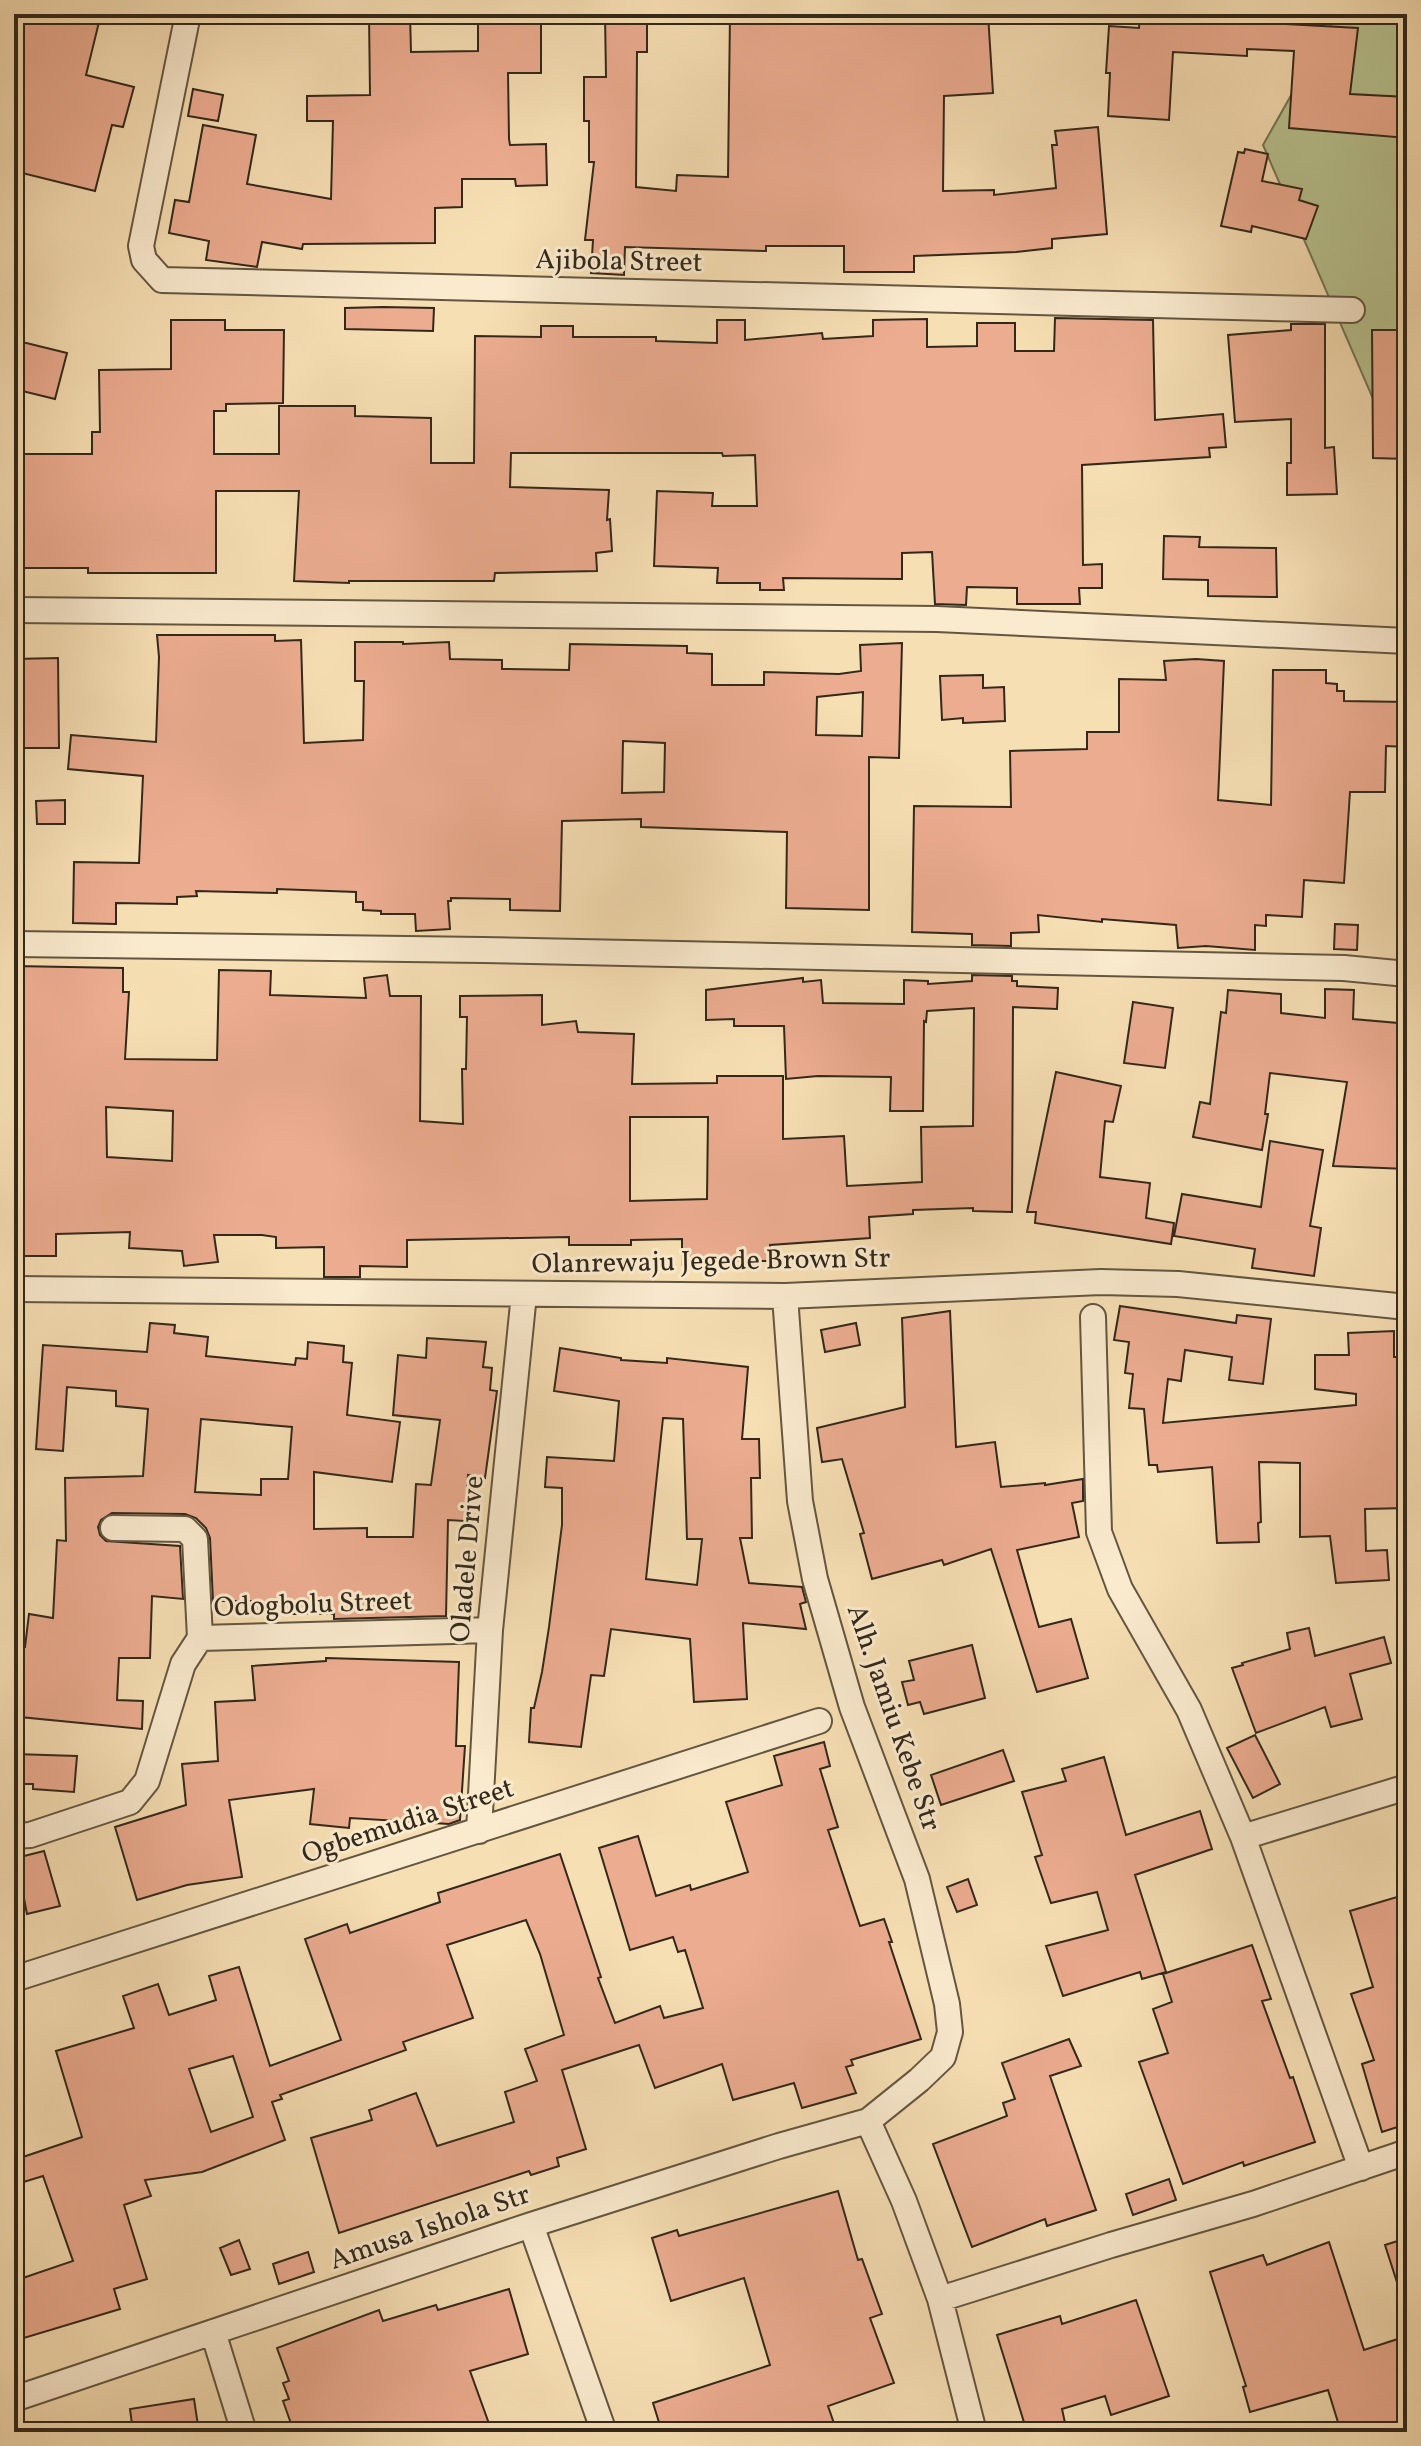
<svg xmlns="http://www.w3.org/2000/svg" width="1421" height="2446" font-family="Vollkorn,serif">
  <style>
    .green { fill: #b8c390; stroke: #757656; stroke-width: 2 }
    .building { fill: #ecac90; stroke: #32281b; stroke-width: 2; fill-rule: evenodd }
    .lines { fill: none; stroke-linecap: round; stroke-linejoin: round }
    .minor-casing { stroke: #635641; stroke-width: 28 }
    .minor { stroke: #faeace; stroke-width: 24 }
    .labels { text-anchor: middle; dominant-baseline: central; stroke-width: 6; stroke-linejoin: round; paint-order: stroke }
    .street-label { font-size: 28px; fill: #32281b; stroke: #faeace }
  </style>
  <rect width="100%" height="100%" fill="#f7dfb4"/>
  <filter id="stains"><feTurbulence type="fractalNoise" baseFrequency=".0025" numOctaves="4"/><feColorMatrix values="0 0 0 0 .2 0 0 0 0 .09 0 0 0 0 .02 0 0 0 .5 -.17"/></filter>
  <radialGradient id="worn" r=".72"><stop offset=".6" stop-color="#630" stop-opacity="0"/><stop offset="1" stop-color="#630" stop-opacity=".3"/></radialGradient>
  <path class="green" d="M1337,14h70v463l-144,-332z"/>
  <path class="building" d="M14,14h87l-15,61 48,12 -11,40 -11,-2 -17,66 -81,-20z
    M369,14h41l1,38 67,-1v-37h27l1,10h35v49h-33l1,66 1,6 36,-1 1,41 -31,1 -1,-7h-53v28l-27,1v35l-132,1 -1,5 -40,-7 -5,25 -51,-7 3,-19 -40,-8 6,-33 14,2 14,-77 53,10 -9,49 84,15 2,-78h-26v-25l63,-1z
    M605,14h42v38h-10l-1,135 40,4 1,-16 51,2 2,-163h258l5,79 -49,3 -1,95 51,-1v5l62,-7 -4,-43h5l-2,-14 43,-4 9,107 -55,5v9l-36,4 -102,4v16h-70v-26h-78v5l-141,-4 -1,28 -33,-2 2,-33h-8l9,-78h-5v-41h-5v-44h22z
    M1140,14h139v6h7v4l72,4 -8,66 57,3v41l-118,-10 5,-77 -47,-2v7l-74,-4 -4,68 -61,-4 2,-43h-4l3,-47 30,2z
    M193,89l30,6 -5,26 -30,-5z
    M1245,149l23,5 -6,27 40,8 -3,11 19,6 -12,33 -54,-13 -1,6 -30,-6 17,-74 6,1z
    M383,307l51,1 -1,23 -88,-2v-21z
    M1055,318l98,2 2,100 68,-6 3,33 -17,1 1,9 -128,8 1,100 19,-1v24h-23l1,16h-63v-16l-50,-1 -1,18 -31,-1 -3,-52 -30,1v26l-119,-1 1,12h-24v-7h-43l1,-15 -64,-2 3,-75 56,2 -1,13h45l-2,-51 -32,1 -1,-3h-211l-1,34 99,3 -2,30 3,-1 2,32 -16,2 1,18 -102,2 -1,8h-145v2l-55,-2 5,-90h-83v82h-128v-5h-71v-114h75v-22h8l-1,-62 72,-1v-49h54v10h59l-1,73 -57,1v7h-12v43h65v-48h76v10l76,2v45h43l1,-127 66,1v-11h32v11h83v4l61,2v-23h28v20l77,-7 1,6 50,-3v-16l54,-1v28l50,-1v-23h38v28h39z
    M1291,324h34v124l9,-1 3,47 -50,1v-32h4v-44l-56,3 -7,-87 63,-5z
    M1372,330h30l-1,85h6v44l-34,-1z
    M14,340l53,13 -12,46 -41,-10z
    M1164,536l36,1 -1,10 77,1 1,49 -69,-1v-16l-45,-1z
    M157,635h118v6l26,-1 3,103 59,-3 1,-59h-9v-39h48v2l46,-2 1,17 52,1v9l67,1 1,-26 117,2v7l25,1v31h52v-13l75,2 22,-3 -1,-26 42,-2 -3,115 -30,-1v153l-83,-2 1,-76 -146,-5v-8l-79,2 -2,90 -50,-1v-11l-59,-1v3h-3l2,28 -34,2 -1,-17h-34v-3l-18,-1v-8h-7v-10l-79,-3v4l-81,-2 1,5 -20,1v7l-61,-1v21l-43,-1 1,-61 65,1 4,-87 -75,-7 3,-34 85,7 3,-85zM863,692l-1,44 -46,-1 1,-38zM623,741l42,2 -1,49 -42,1z
    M58,658l1,90h-45v-89z
    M1196,659l28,2 -6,139 53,5 2,-135h53v13l11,1v7h7v10l63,1v45l-21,-1 -1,46h-35l-6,91 -40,-3 -2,37 -36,-2v11l-11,-1v25l-49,-4 -28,2 -2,-23 -74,-6v3l-64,-7 1,17 -28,1v13l-39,-1v-11l-60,-2 2,-126 97,1 -1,-56 77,-2v-17h32v-53l47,1 -2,-19z
    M983,675v13l21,-1 1,34 -42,2v-5l-21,2 -2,-44z
    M65,800v24h-28l-1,-23z
    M1335,924l23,1 -1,25 -23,-1z
    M14,966l109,2v24h6l-4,67 92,1 2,-90 52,1 -1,24 96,3 -2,-20 23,-3 3,21h31l-1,125 43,3 -1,-55h4l1,-52h-7v-21l82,-1v30l34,-4 2,11 56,2 -2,50 85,-1v-7h66v63l61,-3 3,50 75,-4 -1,-55 52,-1 1,-118 -47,3 -1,11 -2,-1 -1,90h-33l1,-34 -73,-1 -32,3 -2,-53h-50v-7l-28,1v-30l97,-12v4l18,-2 2,23 81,1v-24l24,1v3l44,-3v-6l40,1v5h5v5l41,2 -1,21 -44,-2 -1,205 -39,-1v-3l-60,2v4l-44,3 1,21 -100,7v16h-66v3l-22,1v-26l-51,1v5h-62v-8l-162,3v27l-47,-1v11h-36v-30l-48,1v-11l-14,-2h-48l4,27 -34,4 -2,-15 -53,-3 1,-16 -74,2v22h-42zM106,1107l67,4 -1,50 -65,-4zM630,1117h78l-1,82 -77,2z
    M1325,989l29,1 -1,29 45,4 -1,7 7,1 3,19 -5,58h5v61l-74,-3 14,-84 -77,-9 -5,41h3l-6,36 -69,-13 7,-35 10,2 11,-92 5,1 2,-23 53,4v19l44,5z
    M1133,1002l40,6 -8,60 -41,-5z
    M1056,1072l65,14 -8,36 -8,-1 -5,56 50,6 -4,35 28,5 -3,21 -136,-21 1,-11h-9z
    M1270,1141l53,9 -13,76 11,2 -7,48 -62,-8 3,-19 -81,-13 8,-42 79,13z
    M1120,1306l116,17 1,-8 34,4 -8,65 -34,-4 3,-23 -47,-7 -4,31 -13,-2 -5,44 193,-18v-11l-41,-5v-34h34l-1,-22 46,-2v26h13v151l-42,1 1,42 21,-1 2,30 -53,3 -6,-47 -30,1v-74l-41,-1 2,60 -3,1 1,19 -42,1 -5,-76 -54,5 -1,-7h-8l-5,-56 -15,-1 4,-34 -8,-1 4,-31 -15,-2z
    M950,1311l6,136 39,-5 6,45 44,-4v2l38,-6v22l-11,2 7,34 -62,13 22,77 32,-8 17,59 -51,14 -46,-143 -47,16 -2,-5 -70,19 -12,-45 4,-1 -22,-74 -20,3 -5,-34 88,-21 -3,-89z
    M150,1323l25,2 -1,8 34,4 -2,19 89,9 1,-7 11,1 1,-17 36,4 -1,16 9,1 -5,52 53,7 -8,60 -78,-10v57l53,-1v9h46l3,-53 15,1 9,-65 -47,-5 5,-60 28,3 1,-20 59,4 -3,25 9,1 -2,22 7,1 -12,87 -17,-3 -3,46 -17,-1 -2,96 -112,3v-5h-83v-13h-38l-3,-63 -4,-10 -10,-10 -11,-4 -73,-1 -11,7 -3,7 2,8 6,6 74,5 3,53 -31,-3 -2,62h-31l-2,42 26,1 -1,28 -122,-12 2,-41 -8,-1v-28h11l4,-33 24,4 4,-78 9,1 -1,-63 78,-2 5,-67 -32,-3v-15l-49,-4 -4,64 -27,-2 7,-104 104,7zM201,1419l91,8 -4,52h-27v16l-66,-3z
    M856,1323l4,22 -35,7 -4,-22z
    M560,1348l61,10v2l46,3v-5l81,9 -6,72h17l1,39h-9l1,60h-12l9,45 53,4 4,15 -6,2 6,25 -63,-6 4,76 -53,3 -4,-63 -79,-10 -7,47 -13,-1 -10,72 -52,-5 2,-34h3l8,-36 7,-45 13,-102v-37l-17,-1 2,-30 67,4 5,-60 -65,-10zM663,1418l20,1 4,120h15l-5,46 -51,-6z
    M1309,1628l6,28 69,-19 7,26 -41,11 12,45 -31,8 -6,-20 -69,26 -24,-65 11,-3 -1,-2 48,-14 -3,-16z
    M972,1645l13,53 -61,16 -4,-12 -12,3 -6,-23 12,-2 -5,-19z
    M326,1658l133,4 -3,84h9l-5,74 -11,4 -99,-6 -1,10 -39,-4 4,-35 -85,11 13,77 -55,8 -50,15 -22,-73 71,-22 -4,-41 36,-3 -3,-59 40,-2 -3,-34 74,-5z
    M1255,1735l25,49 -27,14 -26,-50z
    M824,1742l6,24 -10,3 18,58 -10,3 32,96 24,-7 8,23h-3l32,97 -70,21 2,5 -7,2 10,26 -54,15 -8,-25 -61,17 -11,-36 -67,24 -16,-43 -77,25 24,79 -29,9 2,8 -28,9 -2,-4 -190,62 -28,-95 61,-18 -3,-10 47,-17 21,53 77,-24 -9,-30 32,-11 -12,-32 39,-14 -24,-81 -14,-34 -79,25 26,73 -70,24 3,8 -126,45 2,4 -10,3 13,38 -83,32 -57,8 6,16 -27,9 23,74 -33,10 6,20 -106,32v-60l59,-20 -30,-85 -29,9v-25l68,-23 -26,-86 78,-23 -11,-32 35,-12 11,31 47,-15 -7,-24 30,-9 31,99 71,-26 -36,-101 42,-15 3,9 90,-31 -2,-9 122,-39 41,123 -3,1 17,45 45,-17 4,12 39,-10 -18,-58 -7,2 -5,-15 -43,13 -31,-102 39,-12 18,60 34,-11 1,5 57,-18 -22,-70 56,-17 -8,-29zM233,2056l20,61 -42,15 -22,-63z
    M1003,1750l11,31 -73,24 -10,-30z
    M14,1754l63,2 -3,36 -41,-3v-5h-19z
    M1104,1757l22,78 74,-24 12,38 -77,26 31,97 -24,7 -2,-7 -77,24 -17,-50 62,-16 -11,-38 -46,11 -16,-46 7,-2 -20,-63 44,-11 -4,-12z
    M44,1851l16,55 -33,8 -11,-56z
    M968,1879l9,26 -20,7 -10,-25z
    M1407,1894v230l-25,8 -20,-68 12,-4 -23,-66 22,-7 -23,-76z
    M1252,1945l19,54 -9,2 28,77 3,-1 22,65 -71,24 -1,-4 -60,22 -44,-122 29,-9 -15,-44 19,-7 -9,-28z
    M1069,2039l12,27 -31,10 46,134 -49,16 -2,-7 -73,28 -39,-103 74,-28 -4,-13 12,-4 -13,-36z
    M1169,2179l7,21 -43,15 -7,-21z
    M838,2191l20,69 4,-1 20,55 -12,4 24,65 -66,23 9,26h-51l-2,-7 -23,7h-99l-9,-29 117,-38 -26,-87 -73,23 -19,-63 25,-8 2,6z
    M1407,2238v62l-4,1 -18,-56z
    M239,2240l11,29 -19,6 -11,-27z
    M1329,2242l35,108 43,-14v96h-66l-13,-42 -78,22 -7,-25 3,-1 -36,-114 53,-17 4,10z
    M308,2252l6,20 -35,12 -6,-20z
    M509,2289l19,65 -58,17 22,61h-198l-11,-31 6,-2 -6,-16 6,-2 -12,-33 102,-38 4,11 53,-16 2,5z
    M1136,2300l33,96 -58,19 -6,-19 -43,13 5,23h-40l-30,-97 63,-19 2,8z
    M194,2399l5,33h-66l-3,-23z"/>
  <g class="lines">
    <g class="minor-casing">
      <path id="minor" d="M188,14l-47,232 3,14 18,20 1190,30
        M14,610l923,9 470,22
        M14,944l469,6 861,18 63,6
        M14,1289l771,7 316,-14 77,2 229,23
        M1093,1317l6,215 21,57 69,121 54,127 118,331
        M113,1528l72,1 10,10 5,99
        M479,1831l11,-201 34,-336
        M14,1836l16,-1 100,-33 17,-21 36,-117 17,-26 290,-8
        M1243,1837l164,-50
        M14,1979l805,-258
        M868,2121l36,80 36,98 34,133
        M531,2225l73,207
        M940,2299l171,-54 142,-41 154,-52
        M213,2332l31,100
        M14,2399l517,-174 248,-79 89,-25 51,-41 24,-23 7,-25 -3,-28 -30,-125 -65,-172 -37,-128 -15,-78 -15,-205"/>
    </g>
    <use href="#minor" class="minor"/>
  </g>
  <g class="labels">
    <g class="street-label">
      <text transform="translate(619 262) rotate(1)">Ajibola Street</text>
      <text transform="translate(711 1262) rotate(-1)">Olanrewaju Jegede Brown Str</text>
      <text transform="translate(468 1559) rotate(-85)">Oladele Drive</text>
      <text transform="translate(313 1605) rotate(-2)">Odogbolu Street</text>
      <text transform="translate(893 1718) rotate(71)">Alh. Jamiu Kebe Str</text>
      <text transform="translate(408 1822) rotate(-18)">Ogbemudia Street</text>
      <text transform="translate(430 2228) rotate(-19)">Amusa Ishola Str</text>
    </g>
  </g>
  <rect width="1421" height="2446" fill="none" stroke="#f7dfb4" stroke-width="48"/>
  <rect x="16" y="16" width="1389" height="2414" fill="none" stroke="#32281b" stroke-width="4"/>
  <rect x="24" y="24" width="1373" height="2398" fill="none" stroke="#32281b" stroke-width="2"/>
  <rect width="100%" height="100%" filter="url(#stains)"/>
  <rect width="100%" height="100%" fill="url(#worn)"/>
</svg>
